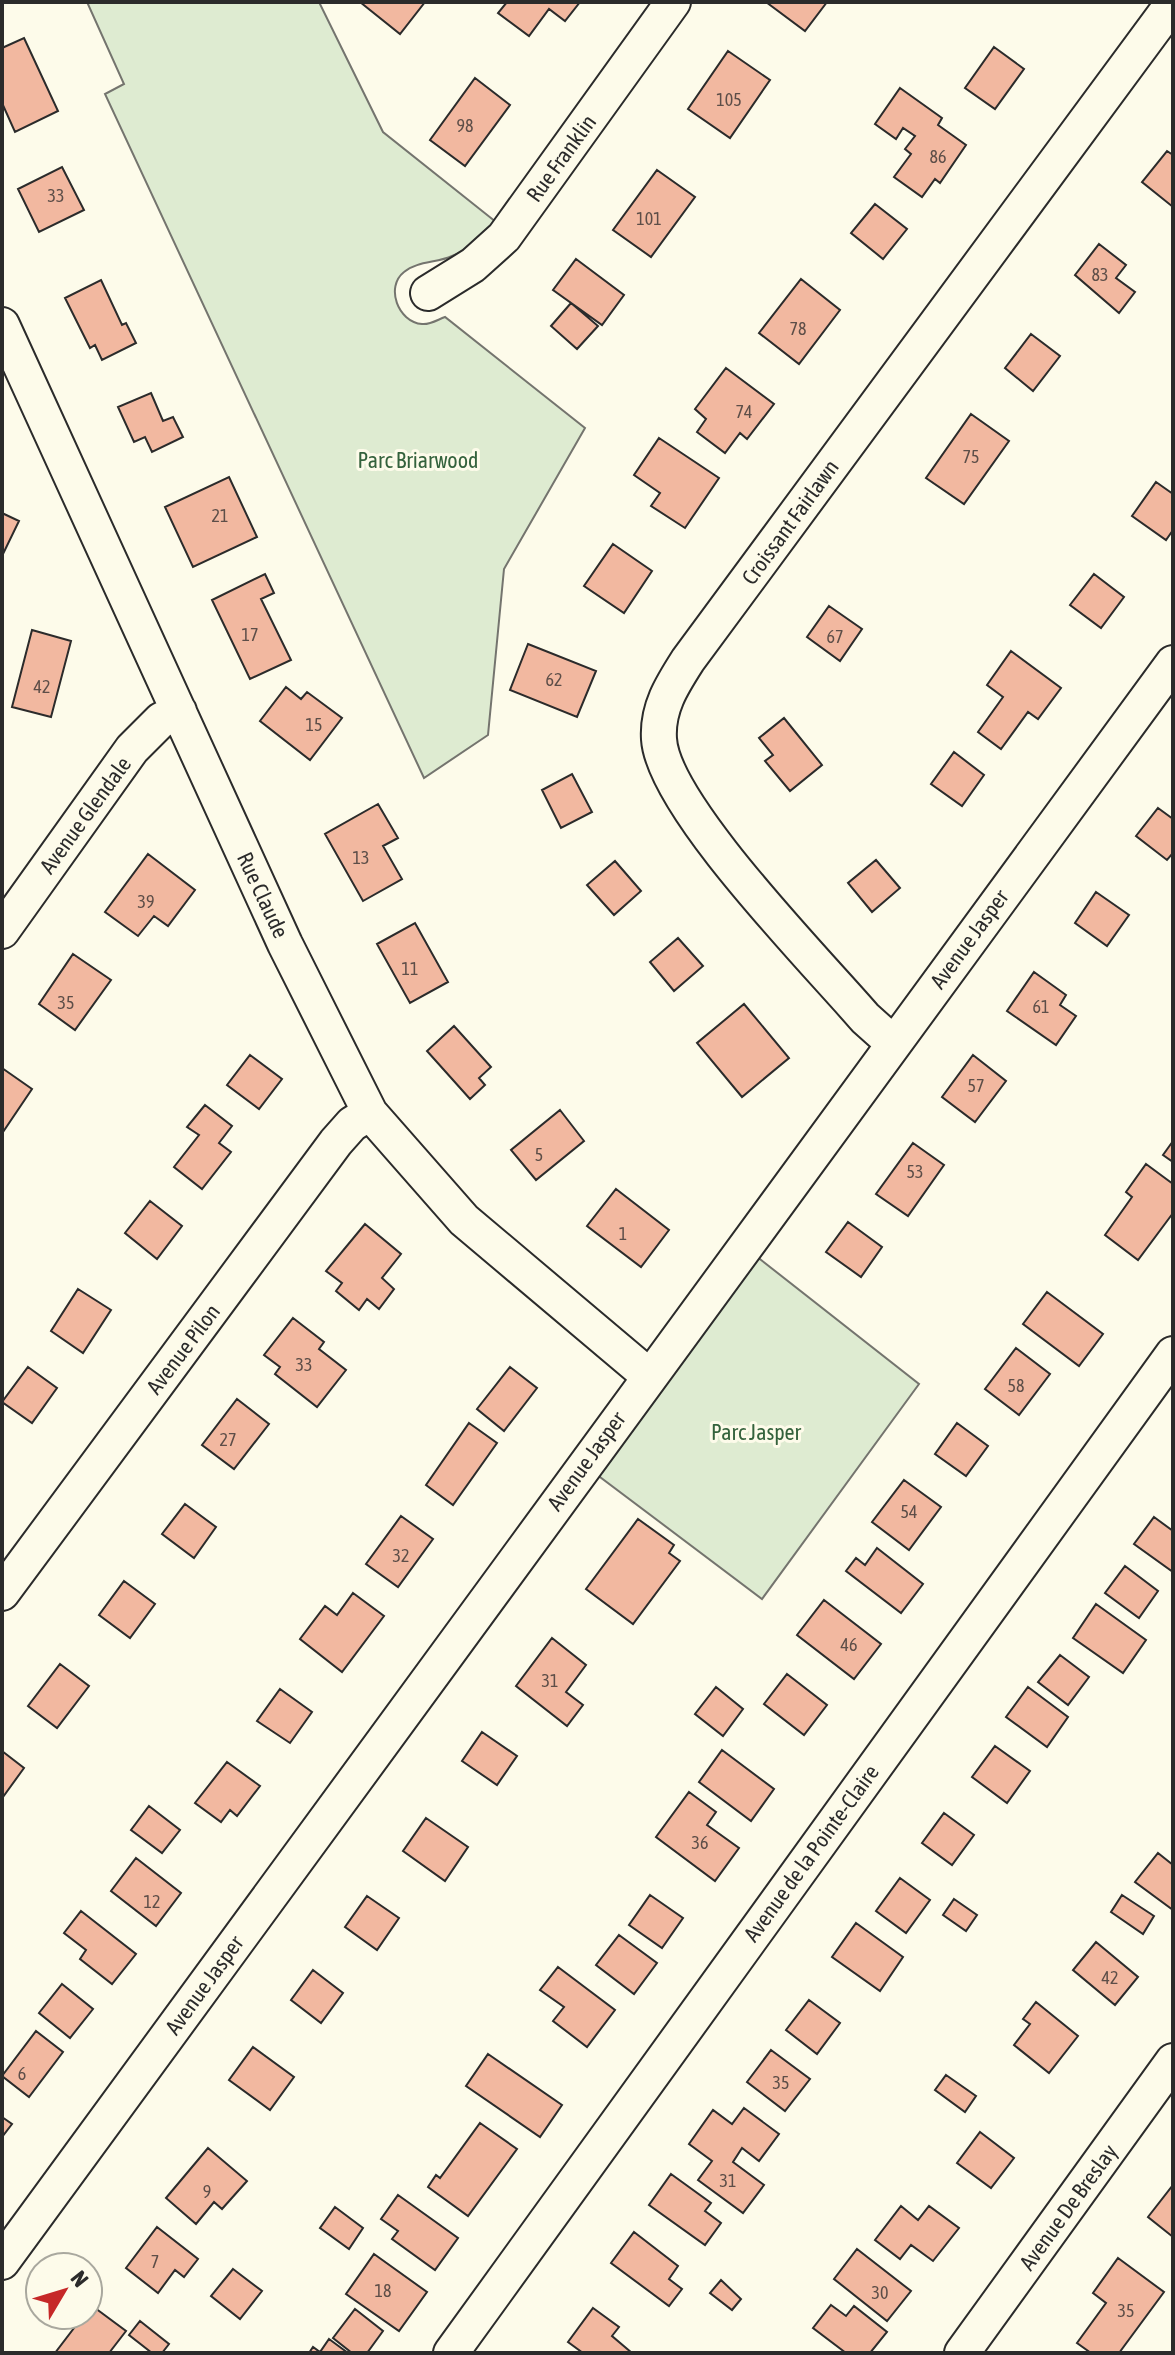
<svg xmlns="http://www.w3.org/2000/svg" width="1175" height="2355" font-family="'Asap Condensed',sans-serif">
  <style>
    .green { fill: #deebd1; stroke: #74746e; stroke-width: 2 }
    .building { fill: #f2b8a0; stroke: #2b2b2b; stroke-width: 2 }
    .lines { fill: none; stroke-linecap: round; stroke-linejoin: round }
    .minor-casing { stroke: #2b2b2b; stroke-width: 38 }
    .minor { stroke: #fdfbea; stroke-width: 34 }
    .labels { text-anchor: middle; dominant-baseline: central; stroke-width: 6; stroke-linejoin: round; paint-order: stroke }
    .number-label { font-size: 18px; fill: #5d4e48 }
    .street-label { font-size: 22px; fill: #2b2b2b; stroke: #fdfbea }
    .park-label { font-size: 22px; fill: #34623c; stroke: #fdfbea }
  </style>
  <rect width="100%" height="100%" fill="#fdfbea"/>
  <path class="green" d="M87,2h232l64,130 113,90c-14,13 -26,27 -44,34 -15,7 -35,5 -48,16 -19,15 -6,50 18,52 8,1 15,-4 23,-7l140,111 -81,141 -16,166 -64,43 -319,-684 19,-10z
    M756,1256l163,128 -157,215 -166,-125z"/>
  <path class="building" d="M360,2h65l-25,32z
    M507,2h73l-15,19 -16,-12 -20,27 -31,-23z
    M766,2h61l-22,29z
    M24,38l34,73 -43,21 -13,-29v-55z
    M994,47l30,22 -29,40 -30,-21z
    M728,51l42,29 -40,58 -42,-29z
    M475,78l35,27 -45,61 -35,-26z
    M900,88l42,30 -4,7 28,20 -26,38 -5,-4 -13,18 -28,-20 17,-23 -6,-5 10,-13 -12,-8 -7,11 -21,-15z
    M1167,151l6,4v52l-31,-25z
    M62,167l22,43 -45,22 -21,-43z
    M657,170l38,27 -44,60 -38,-27z
    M875,204l32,25 -24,30 -32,-26z
    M1099,244l27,21 -10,13 19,14 -16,21 -44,-38z
    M576,259l48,36 -22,30 -49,-35z
    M801,279l39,31 -41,54 -40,-31z
    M101,280l21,45 4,-2 10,20 -34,17 -7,-15 -5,3 -25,-50z
    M571,303l27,23 -21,23 -26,-23z
    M1031,334l29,22 -27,35 -28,-23z
    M726,368l48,36 -27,35 -7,-6 -15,20 -28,-21 9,-13 -11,-10z
    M151,393l12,28 10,-4 10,20 -31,15 -7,-15 -11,5 -16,-35z
    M971,414l38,27 -45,63 -38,-26z
    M659,438l60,40 -34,50 -34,-22 9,-13 -26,-18z
    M229,477l28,60 -64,30 -28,-60z
    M1156,482l17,12v36l-7,10 -34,-24z
    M2,513l17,8 -17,35z
    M613,544l39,27 -28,42 -40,-27z
    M265,574l9,19 -13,6 30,61 -41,19 -38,-79z
    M1094,574l30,23 -23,31 -31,-23z
    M829,606l33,23 -22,32 -33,-24z
    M32,630l39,11 -20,76 -39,-10z
    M528,644l68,27 -19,46 -67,-27z
    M1011,651l50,37 -23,31 -10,-7 -27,37 -23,-17 25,-35 -16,-12z
    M286,687l15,12 6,-7 35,26 -32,42 -50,-39z
    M784,718l38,47 -32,26 -25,-30 8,-6 -14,-17z
    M954,752l30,23 -22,31 -31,-22z
    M572,774l20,38 -31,16 -19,-38z
    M378,804l20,34 -15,8 19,33 -39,22 -38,-67z
    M1158,808l15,11v34l-6,7 -31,-24z
    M148,854l47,36 -27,36 -14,-10 -16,20 -33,-24z
    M876,860l24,28 -28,24 -24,-29z
    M615,861l26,30 -27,24 -27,-30z
    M1096,892l33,23 -22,31 -32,-23z
    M415,923l33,59 -38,21 -33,-59z
    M678,938l25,28 -29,25 -24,-29z
    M73,954l38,26 -36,50 -36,-26z
    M1034,972l32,23 -6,10 16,11 -20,29 -49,-34z
    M744,1004l45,54 -47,39 -45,-54z
    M454,1026l37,41 -12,11 6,7 -15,14 -43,-48z
    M250,1055l32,24 -23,30 -32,-24z
    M973,1055l33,26 -31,41 -33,-25z
    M2,1068l30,21 -29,43h-1z
    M205,1105l27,21 -13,17 12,9 -29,37 -28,-22 25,-32 -12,-8z
    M560,1110l24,31 -48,39 -25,-30z
    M1173,1141v21l-10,-7z
    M913,1143l31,22 -36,51 -32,-22z
    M1146,1164l27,20v29l-35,47 -33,-25 27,-38 -6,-5z
    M616,1189l53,41 -28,37 -54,-41z
    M150,1201l32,25 -25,33 -32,-26z
    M848,1222l34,25 -21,30 -35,-25z
    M365,1224l36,30 -19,24 12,11 -15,20 -12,-10 -8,11 -23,-19 6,-8 -16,-12z
    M78,1289l33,21 -28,43 -32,-22z
    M1047,1292l56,42 -24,32 -56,-42z
    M293,1318l31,24 -5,7 27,21 -29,37 -42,-33 5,-7 -16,-12z
    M1016,1348l34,26 -31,41 -34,-26z
    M28,1367l29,21 -25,35 -30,-21z
    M510,1367l27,21 -33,43 -27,-22z
    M237,1399l32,25 -35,45 -32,-24z
    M469,1423l28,20 -44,62 -27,-20z
    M957,1423l31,23 -22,30 -31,-22z
    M904,1480l37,27 -32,43 -37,-28z
    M185,1504l31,23 -22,31 -32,-24z
    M401,1516l32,23 -35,48 -32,-23z
    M1154,1517l19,14v41l-39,-28z
    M638,1519l36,26 -5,8 11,8 -47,63 -47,-35z
    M877,1548l46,36 -22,29 -55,-42 10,-13 9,7z
    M1125,1566l33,25 -19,27 -34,-25z
    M124,1581l31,23 -25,34 -31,-23z
    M353,1593l31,23 -42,56 -42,-33 25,-33 12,9z
    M824,1600l57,44 -27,35 -57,-44z
    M1096,1604l50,36 -23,33 -50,-35z
    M552,1638l34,27 -20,27 17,13 -16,21 -51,-40z
    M1060,1655l29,22 -21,28 -30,-23z
    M60,1664l29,22 -32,42 -29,-22z
    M787,1674l40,31 -23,30 -40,-31z
    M716,1687l27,22 -20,27 -28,-22z
    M1028,1687l40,30 -21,30 -41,-30z
    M280,1689l32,23 -22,31 -33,-22z
    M482,1732l35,24 -20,29 -35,-24z
    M995,1746l35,25 -23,32 -35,-26z
    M722,1750l52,39 -23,32 -52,-39z
    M2,1751l22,17 -21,29 -1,-1z
    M227,1762l33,24 -23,30 -7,-6 -9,12 -26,-19z
    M689,1792l27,20 -9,13 32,23 -24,33 -59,-44z
    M149,1806l31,24 -18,23 -31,-23z
    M944,1813l30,22 -22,30 -30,-22z
    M426,1818l42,29 -23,34 -42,-30z
    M1158,1853l15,12v45l-38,-28z
    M136,1858l45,35 -25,33 -45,-35z
    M900,1878l30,22 -24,33 -30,-22z
    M650,1895l33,23 -21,30 -33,-23z
    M1122,1895l32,21 -11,18 -32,-22z
    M367,1896l32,22 -22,32 -32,-23z
    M954,1899l23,16 -11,16 -23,-16z
    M81,1911l55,43 -24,30 -32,-25 6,-9 -22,-17z
    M856,1923l47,34 -23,34 -48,-34z
    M619,1935l38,28 -23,31 -38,-29z
    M1096,1942l42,35 -23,28 -42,-35z
    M558,1967l57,43 -28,37 -34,-26 11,-14 -24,-17z
    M313,1970l30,23 -22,30 -30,-23z
    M62,1984l31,25 -23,29 -31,-25z
    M809,2000l31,23 -23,31 -31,-24z
    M1036,2002l42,34 -29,37 -35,-28 16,-21 -7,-5z
    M36,2031l27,21 -34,45 -27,-21z
    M253,2047l41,30 -24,33 -41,-30z
    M771,2050l39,29 -25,32 -38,-29z
    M488,2054l74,51 -22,32 -74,-51z
    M946,2075l30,21 -11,16 -30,-22z
    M744,2108l35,26 -20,27 -17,-13 -9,14 31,23 -21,28 -45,-33 14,-19 -23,-17 24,-34 19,14z
    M2,2117l10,7 -10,13z
    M480,2123l37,26 -49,67 -40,-29 8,-12 4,3z
    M980,2132l34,26 -23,30 -34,-25z
    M208,2148l39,33 -25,28 -8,-7 -18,22 -30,-26z
    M671,2174l40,29 -6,8 16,12 -16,22 -56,-40z
    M1173,2185v52l-25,-20z
    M398,2195l60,43 -23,32 -43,-31 6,-8 -17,-12z
    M901,2206l17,14 11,-14 30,22 -26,33 -22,-16 -11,14 -25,-19z
    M335,2207l28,21 -14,21 -29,-21z
    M157,2227l41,32 -14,18 -9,-7 -17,23 -32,-25z
    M634,2232l44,34 -9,13 13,10 -13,17 -58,-43z
    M857,2249l54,42 -24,30 -53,-42z
    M374,2254l53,38 -28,39 -53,-37z
    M1118,2258l46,34 -45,61h-28l-14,-10 29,-40 -13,-10z
    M233,2269l29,22 -22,28 -29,-23z
    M721,2280l20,19 -9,11 -22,-17z
    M91,2305l35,26 -17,22h-54l29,-38h4z
    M831,2305l15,11 8,-10 33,26 -17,21h-24l-33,-25z
    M593,2308l26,19 -7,9 20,17h-49l-15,-11z
    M355,2309l28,22 -16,22h-15l-19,-15z
    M140,2321l29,23 -7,9h-10l-23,-18z
    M329,2339l19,14h-39l4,-6 7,5z"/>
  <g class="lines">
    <g class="minor-casing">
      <path id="minor" d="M428,293l45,-28 31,-28 169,-235
        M2,325l283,619 85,169 94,107 185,156
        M2,931l130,-182 29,-29 18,-9
        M893,1043l-28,-25c-48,-56 -202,-212 -206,-279 -2,-31 13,-54 29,-79l485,-657
        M2,1593l334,-451 16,-18 18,-11
        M2,2262l1171,-1599
        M451,2353l722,-999
        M962,2353l211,-292"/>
    </g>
    <use href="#minor" class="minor"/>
  </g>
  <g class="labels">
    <g class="number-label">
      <text x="729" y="99">105</text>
      <text x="465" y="125">98</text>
      <text x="938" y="156">86</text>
      <text x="56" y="195">33</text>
      <text x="649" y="218">101</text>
      <text x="1100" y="274">83</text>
      <text x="798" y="328">78</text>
      <text x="744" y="411">74</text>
      <text x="971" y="456">75</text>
      <text x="220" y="515">21</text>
      <text x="250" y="634">17</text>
      <text x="835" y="636">67</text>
      <text x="554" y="679">62</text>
      <text x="42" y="686">42</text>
      <text x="314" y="724">15</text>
      <text x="361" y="857">13</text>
      <text x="146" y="901">39</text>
      <text x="410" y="968">11</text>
      <text x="66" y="1002">35</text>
      <text x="1041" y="1006">61</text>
      <text x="976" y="1085">57</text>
      <text x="539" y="1154">5</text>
      <text x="915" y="1171">53</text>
      <text x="623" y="1233">1</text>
      <text x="304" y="1364">33</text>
      <text x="1016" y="1385">58</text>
      <text x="228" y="1439">27</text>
      <text x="909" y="1511">54</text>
      <text x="401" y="1555">32</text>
      <text x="849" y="1644">46</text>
      <text x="550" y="1680">31</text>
      <text x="700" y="1842">36</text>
      <text x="152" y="1901">12</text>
      <text x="1110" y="1977">42</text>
      <text x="22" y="2073">6</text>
      <text x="781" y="2082">35</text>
      <text x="728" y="2180">31</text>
      <text x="207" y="2191">9</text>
      <text x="155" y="2261">7</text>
      <text x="383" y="2290">18</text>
      <text x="880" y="2292">30</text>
      <text x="1126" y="2310">35</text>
    </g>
    <g class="street-label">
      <text transform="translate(561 158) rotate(-54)">Rue Franklin</text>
      <text transform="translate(790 522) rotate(-54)">Croissant Fairlawn</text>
      <text transform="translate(85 815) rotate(-54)">Avenue Glendale</text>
      <text transform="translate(263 895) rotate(65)">Rue Claude</text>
      <text transform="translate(969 939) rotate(-54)">Avenue Jasper</text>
      <text transform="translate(183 1349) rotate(-53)">Avenue Pilon</text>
      <text transform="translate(586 1461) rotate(-54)">Avenue Jasper</text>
      <text transform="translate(811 1853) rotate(-54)">Avenue de la Pointe-Claire</text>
      <text transform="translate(204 1985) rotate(-54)">Avenue Jasper</text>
      <text transform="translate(1068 2207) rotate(-54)">Avenue De Breslay</text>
    </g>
    <g class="park-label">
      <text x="418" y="460">Parc Briarwood</text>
      <text x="756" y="1432">Parc Jasper</text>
    </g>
  </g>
  <rect width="1175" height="2355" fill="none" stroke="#2b2b2b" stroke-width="8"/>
  <g transform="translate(64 2291) rotate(52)"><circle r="38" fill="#fdfbea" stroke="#a9a89e" stroke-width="2"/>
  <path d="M0-6L14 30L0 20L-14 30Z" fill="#c62828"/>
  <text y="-12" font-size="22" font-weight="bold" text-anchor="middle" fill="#2b2b2b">N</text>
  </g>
</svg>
